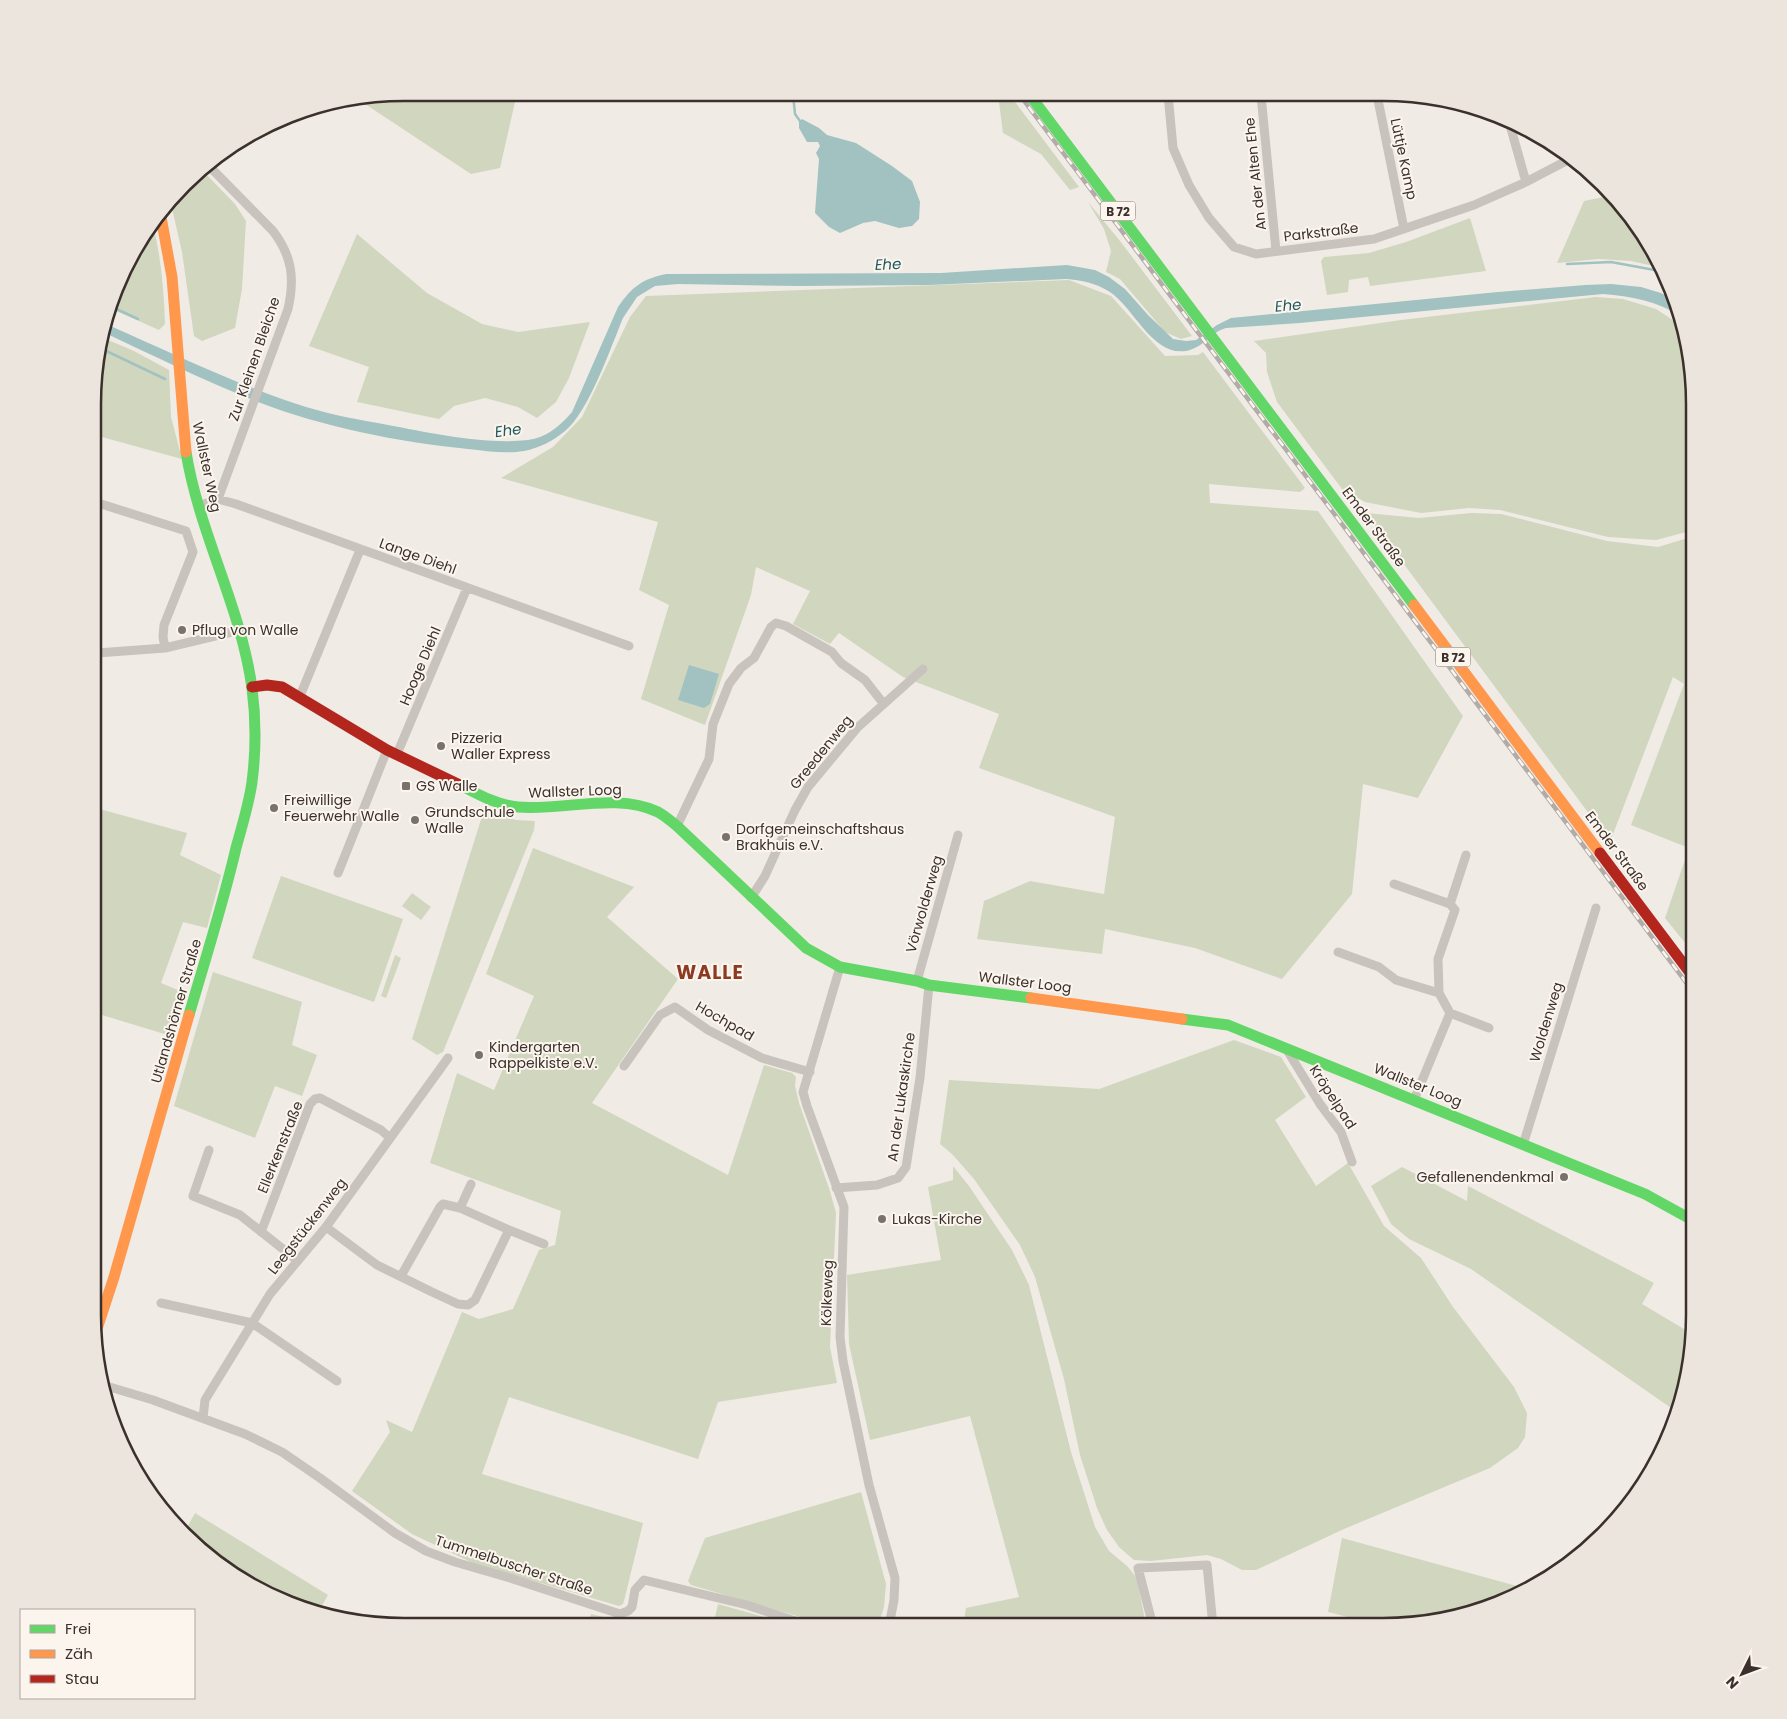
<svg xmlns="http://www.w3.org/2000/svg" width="1787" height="1719" font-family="Poppins,sans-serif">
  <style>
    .green { fill: #d1d6bf }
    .water { fill: #a1c2c1 }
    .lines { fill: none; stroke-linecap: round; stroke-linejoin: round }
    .stream { stroke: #a1c2c1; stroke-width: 2.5 }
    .street { stroke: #c9c3be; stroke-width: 9 }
    .fast { stroke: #63d668; stroke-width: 11 }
    .slow { stroke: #ff974d; stroke-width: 11 }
    .jam { stroke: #b3261e; stroke-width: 11 }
    .rail-casing { stroke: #b1aca8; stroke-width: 4.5 }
    .rail { stroke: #fbf5ee; stroke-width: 2.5; stroke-dasharray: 8; stroke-linecap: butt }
    .poi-dot { fill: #7a716c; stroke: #fbf5ee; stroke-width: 2 }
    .labels { text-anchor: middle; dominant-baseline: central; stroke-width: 4; stroke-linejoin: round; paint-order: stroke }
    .shield { fill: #fbf5ee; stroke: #756b66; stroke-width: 1 }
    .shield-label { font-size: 12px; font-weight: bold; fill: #3b302b }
    .street-label { font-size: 14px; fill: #3b302b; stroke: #fbf5ee }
    .poi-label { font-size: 14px; fill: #3b302b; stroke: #fbf5ee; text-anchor: start }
    .water-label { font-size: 15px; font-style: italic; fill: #1f5a5e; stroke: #fbf5ee }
    .district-label { font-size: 19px; font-weight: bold; letter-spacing: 1px; fill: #8c3b22; stroke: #fbf5ee }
    .rim { fill: none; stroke: #3b302b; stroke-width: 2.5 }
  </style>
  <rect width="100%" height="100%" fill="#f0ebe5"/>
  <path class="green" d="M405,93h112l-17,75 -29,6 -112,-74z
    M998,94h11l70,93 -9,3 -29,-36 -38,-21z
    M201,169l34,35 11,17 -4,68 -7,39 -33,13 -8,-5 -12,-84 -11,-48z
    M1609,196l21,18 28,53 -27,-6 -32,-2 -42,4 27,-62z
    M1088,202l32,39 72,95 -11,3 -16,-7 -45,-53 -14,-7 5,-21 -7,-22z
    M1470,218l16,53 -116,15 -2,-9 -19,3 -1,12 -21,3 -6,-34 3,-4 45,-4 37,-11z
    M153,225c8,32 11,66 12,99l-6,6 -47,-21 22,-60z
    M357,234l70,59 55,31 36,8 72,-10 -21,56 -13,24 -19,16 -19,-11 -33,-9 -31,8 -15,13 -82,-17 12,-35 -60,-21z
    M1069,280l42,16 54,60 33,-1 5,-3 102,136 -5,4 -91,-8 1,19 108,8 145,205 -45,82 -55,-14 -11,110 -70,85 -87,-31 -90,-19 -3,25 -125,-15 7,-38 46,-20 74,13 11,-77 -136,-49 20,-54 -96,-37 -64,-44 -9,11 -37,-20 17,-33 -54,-24 -5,28 -46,130 -64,-26 28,-94 -30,-15 19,-68 -157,-44 52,-31 29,-30 48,-100 16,-21z
    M1596,297l27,2 33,10 26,17 12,58v146l-38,10 -48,-3 -108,-27 -31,-2 -48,5 -56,-11 -23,-13 -65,-87 -10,-30 -1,-19 -12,-12 147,-21z
    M101,337l33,14 35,19 2,47 11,42 -84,-23v-58l6,-17 -6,-3v-14z
    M1366,513l53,5 52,-5 30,1 106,27 51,6 36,-11v418l-29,-36 24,-70 -58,-23 53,-141 -11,-7 -63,165z
    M96,808l91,25 -7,22 41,20 -14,53 -24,-6 -22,61 24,10 -14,43 -69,-21 -7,25z
    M484,810l32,10 19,1 -1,9 -91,222 -6,3 -25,-16z
    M533,848l101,39 -27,30 71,62 -86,124 136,72 36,-110 28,8 4,4 -1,9 4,17 31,88 6,22 -6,134 7,36 -119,19 -20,57 -189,-62 -27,77 161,49 -18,74 -2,7 -4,2 -146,-43 -61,-29 -60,-43 38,-59 -4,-12 26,12 50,-120 17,7 34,-10 26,-59 16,-5 6,-34 -131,-48 27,-90 37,17 40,-94 -48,-22z
    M281,876l122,43 -29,83 -122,-44z
    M412,893l19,14 -10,13 -19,-14z
    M395,955l6,3 -15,40 -5,-2z
    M213,972l89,30 -10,43 25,10 -15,41 -27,-10 -20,52 -81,-32z
    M1234,1040l47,17 25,40 -31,23 41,66 32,-23 36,63 37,32 32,49 61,80 13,26 -2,24 -7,11 -28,20 -146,61 -88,41h-14l-21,-11 -14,-4 -56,6 -17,-1 -15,-13 -12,-17 -10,-22 -17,-53 -16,-76 -29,-102 -15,-32 -46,-66 -22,-25 -12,-10 9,-64 150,9z
    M953,1166l16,20 43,64 17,35 42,167 24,75 14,24 18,15 10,12 9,48h-183l3,-18 53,-11 -49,-181 -100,24 -21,-96 -2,-69 94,-15 -13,-73 25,-7z
    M1402,1167l65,34 1,-15 186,97 -12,21 52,31 -20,75 -203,-141 -62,-30 -18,-15 -20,-38z
    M861,1492l25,92 -2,23 -6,19h-47l-140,-41 -3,-4 17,-43z
    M195,1513l133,82 -8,14 -54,-15 -67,-45 -15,-16z
    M1342,1538l182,50 -41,22 -80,16h-20l-55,-14z
    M718,1604l46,13 -4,9h-47z
    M591,1614l29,7 3,5h-36z"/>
  <path class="water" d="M802,119l17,9 8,7 29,8 36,23 20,15 8,21 -1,17 -7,7 -13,2 -24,-7 -12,2 -23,10 -11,-6 -14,-14 4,-54 -3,-6 4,-7 -2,-4h-11l-8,-14v-6z
    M1067,265l28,5 14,7 16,12 23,26 25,24 13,2 10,-1 21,-15 14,-7 267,-26 87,-7 26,-1 30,3 20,6 15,8 4,15c-23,-15 -49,-20 -77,-22l-303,29 -74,5c-15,4 -23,20 -40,23 -34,5 -51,-42 -76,-59 -14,-9 -29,-12 -44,-13l-137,6 -131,1 -120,-2 -23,2 -18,11 -14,21c-12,29 -35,95 -58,113 -12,10 -26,17 -41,20 -18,3 -38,0 -56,-2 -70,-7 -145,-22 -210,-47 -53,-21 -104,-46 -155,-70l3,-8c66,29 131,61 200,83 26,8 55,13 82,18 42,8 97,20 140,15 18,-2 32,-14 44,-28l46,-105c14,-20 24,-28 48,-33l275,-1z
    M689,665l30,9 -9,30 -6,4 -26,-8z"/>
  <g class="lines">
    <path class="stream" d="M793,94l2,20 5,7
      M1567,264l44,-2 49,9
      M112,307l26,12
      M98,347l67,32"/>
    <path class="street" d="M1168,94l5,54 16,37 20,33 25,29 22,7 118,-15 100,-34 52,-23 42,-22
      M1261,95l15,156
      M1377,95l27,134
      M1510,125l16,57
      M208,165l65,66c19,25 22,47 15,78l-70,190
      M98,503l88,28 7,21 -29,73 -1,12 2,11
      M199,506l19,-7 18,5 393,142
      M97,653l68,-5 75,-18
      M300,696l60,-146
      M397,754l70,-166
      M677,826l32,-67 4,-35 16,-40 12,-16 13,-10 17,-31 5,-4 10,3 46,26 9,11 24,17 18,23
      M338,873l49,-123
      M1394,884l56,20
      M751,898l14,-22 30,-66 13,-23 49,-59 66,-59
      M1338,952l41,15 17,13 43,13
      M840,967l-37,125 4,14 37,101 -4,130 3,24 26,124 26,93 -1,22 -5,26
      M917,981l41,-146
      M1450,1013l39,15
      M1287,1050l33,54 21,28 11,30
      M624,1066l36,-51 15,-8 33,23 54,28 48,14
      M1414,1100l36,-87 -11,-20 -1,-34 17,-49 -5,-6 16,-49
      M1523,1145l73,-237
      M209,1150l-16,46 47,19 58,46
      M836,1188l41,-3 21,-7 8,-11 14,-89 9,-93
      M460,1208l11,-24
      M326,1227l51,38 55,27 26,12 10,1 7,-5 34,-70 -49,-22 -17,-4 -3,3 -39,69
      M509,1230l35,14
      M261,1232l49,-128 5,-5 5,-1 61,32 9,8
      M161,1303l91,20 85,58
      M103,1385l50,15 92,34 37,18 38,26 75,55 31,18 29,11 55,16 110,36 8,-3 4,-4 3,-17 9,-10 103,25 63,21
      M203,1418l2,-18 65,-106 56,-67 122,-169
      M1153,1626l-15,-58 69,-3 6,61"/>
    <path class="fast" d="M1029,94l385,511
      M186,452c13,81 55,155 66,236 4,31 4,63 0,94 -3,22 -10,44 -16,66 -13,56 -31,112 -47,167
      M464,787c17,9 34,18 54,20 46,4 98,-15 140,5 7,4 13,9 19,14l129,122 34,19 77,14 12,4 102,13
      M1182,1019l46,6 417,169 49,27"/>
    <path class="slow" d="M161,217l11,60 14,175
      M1414,605l186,248
      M1031,998l151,21
      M94,1338l20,-61 75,-262"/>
    <path class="jam" d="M252,687l15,-2 15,2 105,63 77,37
      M1600,853l94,125"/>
    <g class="rail-casing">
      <path id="rail" d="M1019,94l675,899"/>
    </g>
    <use href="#rail" class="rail"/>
  </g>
  <g class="poi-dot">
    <circle cx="182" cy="630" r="5"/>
    <circle cx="441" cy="746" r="5"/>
    <rect x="401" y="781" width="10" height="10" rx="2.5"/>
    <circle cx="274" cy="808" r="5"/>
    <circle cx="415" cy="820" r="5"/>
    <circle cx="726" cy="837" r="5"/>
    <circle cx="479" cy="1055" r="5"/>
    <circle cx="1564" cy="1177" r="5"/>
    <circle cx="882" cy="1219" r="5"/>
  </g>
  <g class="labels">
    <g class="shield">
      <rect x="1100.5" y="201.5" width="35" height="19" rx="4"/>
      <rect x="1435.5" y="647.5" width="35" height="19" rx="4"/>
    </g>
    <g class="shield-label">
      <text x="1118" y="211">B 72</text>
      <text x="1453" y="657">B 72</text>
    </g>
    <g class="street-label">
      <text transform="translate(1404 159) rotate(78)">Lüttje Kamp</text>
      <text transform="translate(1255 174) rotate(-96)">An der Alten Ehe</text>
      <text transform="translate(1321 232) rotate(-7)">Parkstraße</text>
      <text transform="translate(254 359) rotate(-71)">Zur Kleinen Bleiche</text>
      <text transform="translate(207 467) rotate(78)">Wallster Weg</text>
      <text transform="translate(1374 527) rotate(53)">Emder Straße</text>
      <text transform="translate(418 556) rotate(20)">Lange Diehl</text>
      <text transform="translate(420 666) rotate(-67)">Hooge Diehl</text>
      <text transform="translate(821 752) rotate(-51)">Greedenweg</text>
      <text transform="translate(575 791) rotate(-2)">Wallster Loog</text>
      <text transform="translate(1617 851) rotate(53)">Emder Straße</text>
      <text transform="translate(924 904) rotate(-74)">Vörwolderweg</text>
      <text transform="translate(1025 982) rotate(7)">Wallster Loog</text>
      <text transform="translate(176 1011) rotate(-74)">Utlandshörner Straße</text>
      <text transform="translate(725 1021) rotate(30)">Hochpad</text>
      <text transform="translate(1546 1022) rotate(-73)">Woldenweg</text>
      <text transform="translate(1418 1085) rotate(22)">Wallster Loog</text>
      <text transform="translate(901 1097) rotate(-82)">An der Lukaskirche</text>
      <text transform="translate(1333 1097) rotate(57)">Kröpelpad</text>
      <text transform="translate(280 1147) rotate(-68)">Ellerkenstraße</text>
      <text transform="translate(307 1226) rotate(-52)">Leegstückenweg</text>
      <text transform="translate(827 1293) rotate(-88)">Kölkeweg</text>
      <text transform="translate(514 1565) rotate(18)">Tummelbuscher Straße</text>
    </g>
    <g class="poi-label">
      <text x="192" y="630">Pflug von Walle</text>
      <text x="451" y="738">Pizzeria<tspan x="451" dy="16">Waller Express</tspan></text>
      <text x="416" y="786">GS Walle</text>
      <text x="284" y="800">Freiwillige<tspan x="284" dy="16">Feuerwehr Walle</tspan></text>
      <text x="425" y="812">Grundschule<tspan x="425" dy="16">Walle</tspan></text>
      <text x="736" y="829">Dorfgemeinschaftshaus<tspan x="736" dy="16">Brakhuis e.V.</tspan></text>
      <text x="489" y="1047">Kindergarten<tspan x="489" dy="16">Rappelkiste e.V.</tspan></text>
      <text x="1554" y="1177" text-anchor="end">Gefallenendenkmal</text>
      <text x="892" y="1219">Lukas-Kirche</text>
    </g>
    <g class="water-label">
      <text transform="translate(888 264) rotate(-2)">Ehe</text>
      <text transform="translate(1288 305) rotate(-5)">Ehe</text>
      <text transform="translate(508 430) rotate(-8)">Ehe</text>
    </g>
    <g class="district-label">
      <text x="710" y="972">WALLE</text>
    </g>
  </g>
  <path d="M0 0H1787V1719H0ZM404 101H1383A303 303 0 0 1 1686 404V1315A303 303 0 0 1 1383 1618H404A303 303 0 0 1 101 1315V404A303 303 0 0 1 404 101Z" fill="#ece5de" fill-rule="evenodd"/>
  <path class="rim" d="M404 101H1383A303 303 0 0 1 1686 404V1315A303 303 0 0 1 1383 1618H404A303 303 0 0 1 101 1315V404A303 303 0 0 1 404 101Z"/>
  <rect x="20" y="1609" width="175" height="90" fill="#fbf5ee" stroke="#aea6a0"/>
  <rect x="30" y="1625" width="25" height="8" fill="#63d668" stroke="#aea6a0"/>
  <text x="65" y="1634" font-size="15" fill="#3b302b">Frei</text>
  <rect x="30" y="1650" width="25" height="8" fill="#ff974d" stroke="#aea6a0"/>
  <text x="65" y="1659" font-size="15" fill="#3b302b">Zäh</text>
  <rect x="30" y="1675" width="25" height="8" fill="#b3261e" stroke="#aea6a0"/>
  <text x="65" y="1684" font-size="15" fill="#3b302b">Stau</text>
  <g transform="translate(1742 1674) rotate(228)" stroke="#fbf5ee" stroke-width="4" paint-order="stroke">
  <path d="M0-4L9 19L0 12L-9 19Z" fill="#3b302b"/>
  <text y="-8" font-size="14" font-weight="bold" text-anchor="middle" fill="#3b302b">N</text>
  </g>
</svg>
